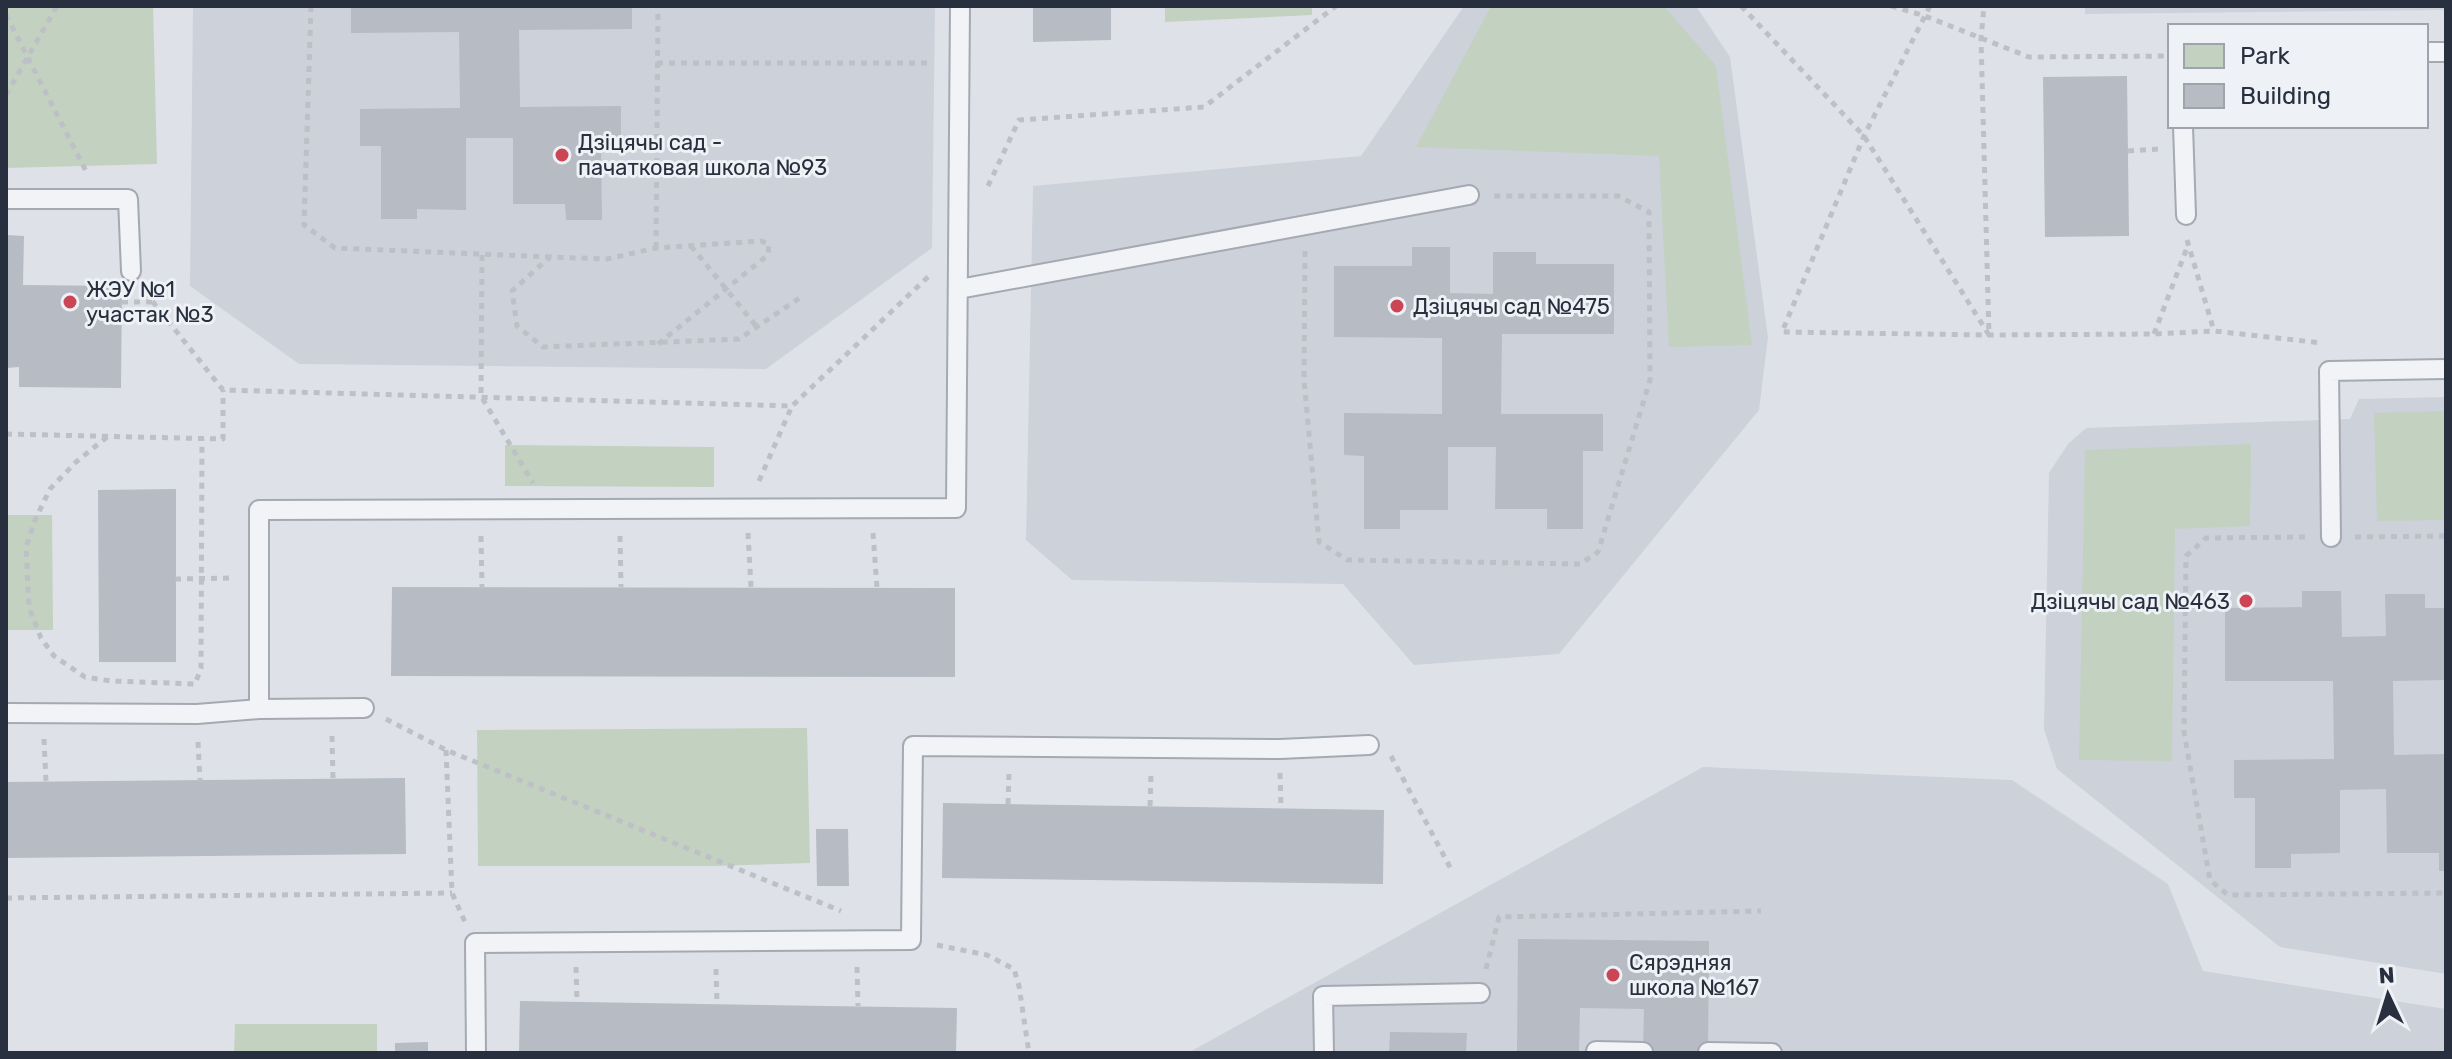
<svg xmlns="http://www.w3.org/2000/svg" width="2452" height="1059" font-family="Rubik,sans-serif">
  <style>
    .built { fill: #cdd1da }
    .green { fill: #c3d1c0 }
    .building { fill: #b6bbc4 }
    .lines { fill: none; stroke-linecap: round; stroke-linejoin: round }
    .service-casing { stroke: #a4a9b2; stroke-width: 22 }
    .path { stroke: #bdc0c6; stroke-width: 5; stroke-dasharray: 6 6; stroke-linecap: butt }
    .service { stroke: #f1f3f6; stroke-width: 18 }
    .poi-dot { fill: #cb4554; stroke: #eef1f5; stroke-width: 3 }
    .labels { text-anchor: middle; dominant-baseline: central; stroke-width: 6; stroke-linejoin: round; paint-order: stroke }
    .poi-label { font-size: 22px; fill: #282f3e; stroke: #eef1f5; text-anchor: start }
  </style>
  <rect width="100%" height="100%" fill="#dee2e8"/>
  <path class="built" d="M193,6h742l-3,242 -166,121 -467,-5 -109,-78z
    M1464,6h232l34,51 38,280 -9,73 -200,244 -145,11 -71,-81 -271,-4 -46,-40 7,-354 328,-30z
    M2085,6h361v4l-361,4z
    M2446,397v577l-166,-27 -223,-178 -13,-40 5,-256 19,-29 18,-16 264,-9 9,-20z
    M1703,767l309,13 156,104 35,87 243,38v44h-1258z"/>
  <path class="green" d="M6,6h147l4,158 -151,4z
    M1165,6h147v9l-147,7z
    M1491,6h173l52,60 36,279 -83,2 -10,-191 -243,-9z
    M2446,411v109l-69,1 -3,-108z
    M2251,444l-1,82 -75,3 -3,232 -93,-1 6,-310z
    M505,445l209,2v40l-209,-1z
    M6,515h46l1,115h-47z
    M807,728l3,135 -98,3h-234l-1,-136z
    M235,1024h142v29h-143z"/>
  <path class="building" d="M351,6h281v23l-113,1 1,77 101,-1v38h-20l1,76h-36l-1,-16h-52v-66h-47v72l-49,-1v10h-36v-73h-21v-37l100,-1 -1,-76 -108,1z
    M1033,6h78v34l-78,2z
    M2127,76l2,160 -84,1 -2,-160z
    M6,235l18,1 -1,49 99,1 -1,102 -102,-1v-20l-13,1z
    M1412,247h38v46l43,1v-42h43v12h78v70h-112l-1,80h102v37h-20v78h-36v-20h-52l1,-62h-48v63h-48v19h-36v-73l-20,-1v-42l98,1v-76l-108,-1v-71h78z
    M176,489v173h-77l-1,-172z
    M392,587l563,1v89l-564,-1z
    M2302,591h39l1,46 44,-1 -1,-42h40v14h21v72l-53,1 1,74 52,-1v117h-7v-18h-52l-1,-64 -46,1v63l-49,1v14h-36v-70h-21v-38l100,-1 -1,-78h-108v-73l77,-1z
    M405,778l1,76 -400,4v-76z
    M943,803l441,7 -1,74 -441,-6z
    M816,829h32l1,57h-32z
    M1518,939l191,2 -1,112h-65l1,-44 -64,-1 -1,45h-62z
    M520,1001l437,7 -1,45h-437z
    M1390,1032l77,1 -1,20h-77z
    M428,1042v11h-33v-10z"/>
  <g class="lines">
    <g class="service-casing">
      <path id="service" d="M2426,52h20
        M2183,126l3,89
        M6,199h122l3,72
        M959,289l510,-94
        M2331,537l-2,-166 117,-2
        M259,709v-199l697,-2 4,-502
        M6,713l191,1 62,-5 105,-1
        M1596,1051l47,1
        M1708,1052l64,1
        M476,1053l-1,-110 436,-3 2,-194 367,3 89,-4
        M1324,1053l-1,-57 157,-3"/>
    </g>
    <path class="path" d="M311,6l-7,219 31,23 214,9
      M1741,6l123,130 125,199 -8,-296 3,-33
      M1891,6l34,10 104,41 141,-1
      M1930,6l-66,130 -82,196 207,3 165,-1 60,-3 108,12
      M6,15l81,158
      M657,63h275
      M6,95l51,-89
      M2128,151l31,-2
      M988,186l31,-66 185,-13 132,-101
      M2187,240l27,91
      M691,246l66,81
      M656,248l2,-242
      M1305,251l-1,129 15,162 28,18 233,4 18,-12 52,-172 -1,-168 -31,-16h-124
      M482,255l-1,141 52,87
      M145,292l78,98 569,16 139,-132
      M122,302h31
      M2154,334l34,-89
      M658,344l110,-89 1,-11 -8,-3 -105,7 -49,11 -57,-2 -38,34 5,35 26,21 196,-8 62,-42
      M6,434l217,5v-49
      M107,437l-31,25 -26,27 -15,31 -9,27 3,61 12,30 13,18 31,21 26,4 84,3 6,-16 1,-229
      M759,481l33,-75
      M748,533l3,54
      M873,533l4,55
      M481,536l1,51
      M620,536l1,51
      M2305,537l-99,1 -20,18 -2,176 26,148 18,15 218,-2
      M2355,537l91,-1
      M175,579l59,-1
      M386,719l60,31 395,161
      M332,736l1,43
      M44,739l2,43
      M198,742l2,39
      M446,750l6,143 13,29
      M1391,756l61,115
      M1280,773l1,35
      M1008,804l1,-31
      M1150,806l1,-31
      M6,898l446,-5
      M937,945l50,10 27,14 5,17 10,67
      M576,967l1,35
      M857,967l1,39
      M716,969l1,35
      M1486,969l13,-52 262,-6"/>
    <use href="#service" class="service"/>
  </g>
  <g class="poi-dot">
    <circle cx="562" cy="155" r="8"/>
    <circle cx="70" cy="302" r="8"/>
    <circle cx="1397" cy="306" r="8"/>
    <circle cx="2246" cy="601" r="8"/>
    <circle cx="1613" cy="975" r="8"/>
  </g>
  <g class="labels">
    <g class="poi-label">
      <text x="578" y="142">Дзіцячы сад -<tspan x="578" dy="25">пачатковая школа №93</tspan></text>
      <text x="86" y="289">ЖЭУ №1<tspan x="86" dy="25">участак №3</tspan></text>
      <text x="1413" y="306">Дзіцячы сад №475</text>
      <text x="2230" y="601" text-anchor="end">Дзіцячы сад №463</text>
      <text x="1629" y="962">Сярэдняя<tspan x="1629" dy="25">школа №167</tspan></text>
    </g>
  </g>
  <rect width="2452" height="1059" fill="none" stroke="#282f3e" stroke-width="16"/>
  <rect x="2168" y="24" width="260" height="104" fill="#eef1f5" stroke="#9fa3ac" stroke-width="2"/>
  <rect x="2184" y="44" width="40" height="24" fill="#c3d1c0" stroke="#9fa3ac" stroke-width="2"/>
  <text x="2240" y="64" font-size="24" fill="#282f3e">Park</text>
  <rect x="2184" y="84" width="40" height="24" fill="#b6bbc4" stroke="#9fa3ac" stroke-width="2"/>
  <text x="2240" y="104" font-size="24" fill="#282f3e">Building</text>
  <g transform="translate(2388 995) rotate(356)" stroke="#eef1f5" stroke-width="6" paint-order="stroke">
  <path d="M0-6L14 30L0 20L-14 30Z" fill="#282f3e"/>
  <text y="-12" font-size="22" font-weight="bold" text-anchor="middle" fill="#282f3e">N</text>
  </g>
</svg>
